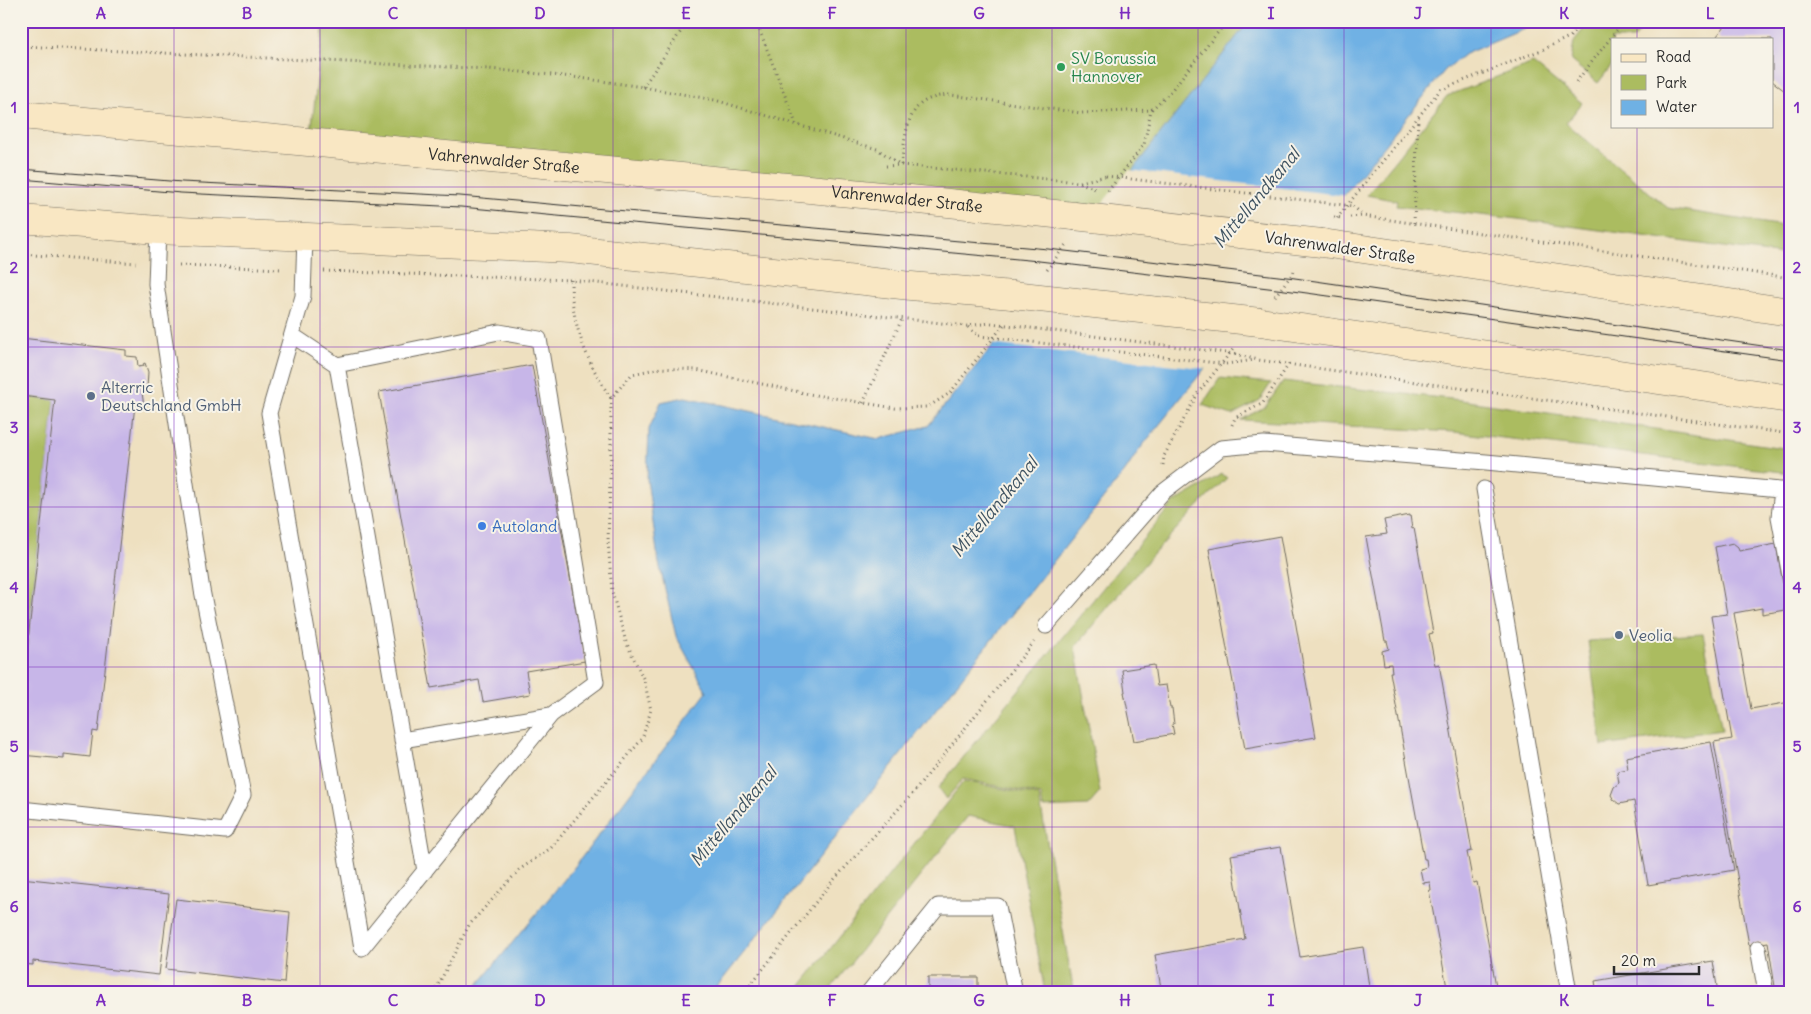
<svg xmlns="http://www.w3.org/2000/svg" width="1811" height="1014" font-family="Delius,sans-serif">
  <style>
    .green { fill: #abbc60; stroke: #6b7446 }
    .water { fill: #6fb1e4; stroke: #4d6e88 }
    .pier { fill: #eee0c0 }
    .building { fill: #c7b6e8 }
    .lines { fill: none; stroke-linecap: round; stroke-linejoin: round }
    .service-casing { stroke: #6f6a5f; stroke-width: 17 }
    .secondary-casing { stroke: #6f6a5f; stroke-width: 29 }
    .path { stroke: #6f6a5f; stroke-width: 3; stroke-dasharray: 1 4; stroke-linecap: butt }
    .service { stroke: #fff; stroke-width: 15 }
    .secondary { stroke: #f9e7c3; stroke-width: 28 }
    .tram { stroke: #2b2b2b; stroke-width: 1 }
    .secondary-bridge-casing { stroke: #6f6a5f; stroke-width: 29; stroke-linecap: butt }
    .path-bridge { stroke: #6f6a5f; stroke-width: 3; stroke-dasharray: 1 4; stroke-linecap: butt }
    .secondary-bridge { stroke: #f9e7c3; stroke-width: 28 }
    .grid { fill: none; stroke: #7b2cbf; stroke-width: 1; stroke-opacity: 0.55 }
    .leisure-dot { fill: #2e9e5b; stroke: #f7f3e8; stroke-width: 2 }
    .service-dot { fill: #5c6f8a; stroke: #f7f3e8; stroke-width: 2 }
    .shop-dot { fill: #3f7fe0; stroke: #f7f3e8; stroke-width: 2 }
    .labels { text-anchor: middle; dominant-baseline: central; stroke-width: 4; stroke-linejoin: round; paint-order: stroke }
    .leisure-label { font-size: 16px; fill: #27864d; stroke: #f7f3e8; text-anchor: start }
    .street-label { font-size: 16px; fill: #2b2b2b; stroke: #f7f3e8 }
    .service-label { font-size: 16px; fill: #4e5e75; stroke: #f7f3e8; text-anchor: start }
    .shop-label { font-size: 16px; fill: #366cbe; stroke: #f7f3e8; text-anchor: start }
    .water-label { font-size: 18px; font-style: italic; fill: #3f5362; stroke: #f7f3e8 }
    .neatline { fill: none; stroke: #7b2cbf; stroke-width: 2 }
    .grid-label { font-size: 16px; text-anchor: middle; font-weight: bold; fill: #7b2cbf }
  </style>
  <rect width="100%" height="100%" fill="#f7f3e8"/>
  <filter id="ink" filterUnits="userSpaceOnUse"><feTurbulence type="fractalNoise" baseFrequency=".02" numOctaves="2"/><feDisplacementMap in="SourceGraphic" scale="10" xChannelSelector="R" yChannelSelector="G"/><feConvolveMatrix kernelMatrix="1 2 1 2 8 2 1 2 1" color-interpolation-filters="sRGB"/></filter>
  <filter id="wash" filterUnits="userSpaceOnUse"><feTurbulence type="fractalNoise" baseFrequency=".0096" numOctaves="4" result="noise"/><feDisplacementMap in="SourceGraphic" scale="20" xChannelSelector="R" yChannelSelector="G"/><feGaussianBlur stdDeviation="1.12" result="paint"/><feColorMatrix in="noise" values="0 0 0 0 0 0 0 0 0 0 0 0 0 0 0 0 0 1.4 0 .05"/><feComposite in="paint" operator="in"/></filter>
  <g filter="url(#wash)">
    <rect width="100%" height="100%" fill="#eee0c0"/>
    <path class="green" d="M324,21h925l-151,193 -788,-72z
      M1590,21h58l-14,18h-22v26l-14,18 -27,-22 3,-20z
      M1533,63l49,40 -16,20 102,85 122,19v29l-272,-37 -122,-13 1,-5 -30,-6 80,-99z
      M1220,378l51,5 -11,17 -28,15 -30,-10z
      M1283,381l178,19 329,49v24l-336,-41 -213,-12 25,-14z
      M21,396l34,4 -31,275 -3,-1z
      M1222,474l5,4c-55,52 -104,110 -152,169l25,145 -12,14 -45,2 -2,-13 -78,-16 -17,20 -8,-11 235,-285z
      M1703,634l19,96 -120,16 -14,-105z
      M964,781l75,15 35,197h-29l-30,-167 -47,-10 -141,177h-32z"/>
    <path class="water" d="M1249,21h294l-78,33 -20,16 -306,380 -13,20 -414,523h-241l102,-124 134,-177 -31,-56 -18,-77 -11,-80 2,-50 12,-27 24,-5 194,42 49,-13 170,-212z"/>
    <path class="pier" d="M1129,170l219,26 -139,173 -219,-25z"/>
    <g id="blocks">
      <path class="building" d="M1729,21h61v74l-18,-14v-42h-52l-3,-3z
        M21,338l105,12v6l11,1 1,10 6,-1 -1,-2 2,-1 3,9 -1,16 -6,-2 3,20 -9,-1 -37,327 -5,-1 -3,26 -26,-3v5l-43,-4v-81l3,1 31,-275 -34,-4z
        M532,365l53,296 -59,10 4,23 -47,8 -4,-22 -48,8 -52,-296z
        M1410,515l2,14 2,-1 19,105 -4,1 6,31 4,-1 33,187 -5,1 6,31 4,-1 19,104h-2l1,7h-26v-2l-21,2 -19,-103h2l-1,-8 -7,1 -3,-14 7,-2 -1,-8h-2l-34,-187h2l-1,-8 -7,1 -2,-14 7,-2 -2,-8h-2l-19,-104 21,-3 -3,-14z
        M1280,536l36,201 -71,12 -36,-200z
        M1733,543l5,4 1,4 37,-7 10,57v9l-24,4v-6l-28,5 17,96 39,-7v291h-14l-8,-51 -19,3 -35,-203 18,-3 -21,-123 16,-2 -12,-67z
        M1154,665l3,21 9,-1 4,23h2l2,16h-2l2,10 -40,7 -10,-49h1l-3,-22z
        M1711,742l23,128 -86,15 -14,-84 -15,3 -5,-4 -3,-5 3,-8 5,-4 -2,-12 11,-2 -2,-12z
        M1281,847l19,110 63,-10 7,46h-208l-7,-38 90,-16 -14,-84z
        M21,878l148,16 -10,81 -126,-14v4l-12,-1z
        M176,899l114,13 -6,71 -118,-14z
        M1713,961l5,32h-121l-2,-12z
        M928,977h50v16h-50z"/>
    </g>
  </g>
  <g filter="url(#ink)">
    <use href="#blocks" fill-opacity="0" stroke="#6f6a5f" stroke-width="1"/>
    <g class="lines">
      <g class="service-casing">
        <path id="service" d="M292,335l45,30 162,-33 40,7 57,343 -45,33 -189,233 -93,-535 34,-117 2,-59
          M337,365l88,506
          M1484,489l85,504
          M1782,490l-3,27 11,59
          M1046,626l117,-134 58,-44 43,-4 222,18 304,29
          M402,740l149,-25
          M21,809l204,22 18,-36 -41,-205 -46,-306 2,-54
          M1758,948l8,45
          M868,993l70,-87h60l17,87"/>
      </g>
      <g class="secondary-casing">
        <g id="secondary">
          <path id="s1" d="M21,115l841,79 212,22"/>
          <path d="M21,219l137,11 412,19 341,37 101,9"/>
          <path d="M1322,243l468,69"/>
          <path d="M1260,322l530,77"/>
        </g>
      </g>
      <path class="path" d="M756,21l40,103
        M21,46l468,23 84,8 70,10 72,13 162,49 24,16
        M1576,82l48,-61
        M643,87l45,-66
        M901,165c6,-36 4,-69 50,-70l130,18 70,-3
        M886,166l15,-1 178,17 16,7
        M1080,182l26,-6
        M1108,191l36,-46 7,-35 19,-18 57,-71
        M1353,206l10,9
        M1350,217l13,-1 427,62
        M1337,218l103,-128 104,-41 27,-13 12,-15
        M1414,223l4,-105
        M21,254l115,9
        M179,265l104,4
        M1047,270l20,-27
        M324,271l247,9 396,46 23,-3
        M571,280c0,43 16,83 40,118
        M1275,296l21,-27
        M968,327l11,9
        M1235,354l23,6 532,74
        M1226,364l29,-4
        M863,403l39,-84
        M1232,425l3,-7 28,-15 26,-39
        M1163,465l1,-9 34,-63 36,-45
        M434,993l35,-68 50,-55 32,-22 91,-109 9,-29 -7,-30 -18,-38 -14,-50 -4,-51 3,-89v-54l21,-24 29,-6 35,2 113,24 86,14 33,-1 22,-14 56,-71
        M744,993l87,-110 83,-91 120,-150"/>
      <use href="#service" class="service"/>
      <use href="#secondary" class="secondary"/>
      <path class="tram" d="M21,169l161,13 278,14 588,53 247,29 495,72
        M21,179l160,14 280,14 578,54 246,29 505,70"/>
      <g class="secondary-bridge-casing">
        <path id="secondary-bridge" d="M1074,216l248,27
          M1012,295l248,27"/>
      </g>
      <path class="path-bridge" d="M1106,176l247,30
        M1334,217l9,1
        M991,323l244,31
        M979,336l247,28"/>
      <use href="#secondary-bridge" class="secondary-bridge"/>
    </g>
  </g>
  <path class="grid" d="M174,21v972M320,21v972M466,21v972M613,21v972M759,21v972M906,21v972M1052,21v972M1198,21v972M1344,21v972M1491,21v972M1637,21v18M1637,126v867M21,187h1769M21,347h1769M21,507h1769M21,667h1769M21,827h1769"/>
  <circle class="leisure-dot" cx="1061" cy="67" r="5"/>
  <g class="service-dot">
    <circle cx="91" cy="396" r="5"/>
    <circle cx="1619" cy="635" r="5"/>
  </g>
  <circle class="shop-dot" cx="482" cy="526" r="5"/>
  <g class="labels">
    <g class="leisure-label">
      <text x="1071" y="58">SV Borussia<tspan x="1071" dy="18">Hannover</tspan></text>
    </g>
    <g class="street-label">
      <text stroke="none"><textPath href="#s1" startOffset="485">Vahrenwalder Straße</textPath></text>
      <text stroke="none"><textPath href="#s1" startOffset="890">Vahrenwalder Straße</textPath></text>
      <text transform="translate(1340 247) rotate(8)">Vahrenwalder Straße</text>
    </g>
    <g class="service-label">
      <text x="101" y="387">Alterric<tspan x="101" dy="18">Deutschland GmbH</tspan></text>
      <text x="1629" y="635">Veolia</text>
    </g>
    <g class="shop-label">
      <text x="492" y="526">Autoland</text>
    </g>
    <g class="water-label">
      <text transform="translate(1256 198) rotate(-50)">Mittellandkanal</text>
      <text transform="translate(994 507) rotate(-50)">Mittellandkanal</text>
      <text transform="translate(733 816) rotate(-50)">Mittellandkanal</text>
    </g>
  </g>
  <rect width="1811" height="1014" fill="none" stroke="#f7f3e8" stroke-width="55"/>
  <rect x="1611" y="38" width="162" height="90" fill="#f7f3e8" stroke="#a5a39c"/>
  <rect x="1621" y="54" width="25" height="8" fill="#f9e7c3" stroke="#a5a39c"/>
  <text x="1656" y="62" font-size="15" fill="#2b2b2b">Road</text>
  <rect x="1621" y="75" width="25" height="15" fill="#abbc60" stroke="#a5a39c"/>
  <text x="1656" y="88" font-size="15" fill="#2b2b2b">Park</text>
  <rect x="1621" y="100" width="25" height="15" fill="#6fb1e4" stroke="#a5a39c"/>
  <text x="1656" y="112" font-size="15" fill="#2b2b2b">Water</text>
  <path d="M1614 966v8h85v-8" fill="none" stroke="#2b2b2b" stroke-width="2.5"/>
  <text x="1621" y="966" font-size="15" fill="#2b2b2b" stroke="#f7f3e8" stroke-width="4" paint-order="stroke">20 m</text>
  <rect x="28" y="28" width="1756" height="958" class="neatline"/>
  <g class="grid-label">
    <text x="101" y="19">A</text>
    <text x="247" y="19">B</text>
    <text x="393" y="19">C</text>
    <text x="540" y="19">D</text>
    <text x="686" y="19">E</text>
    <text x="832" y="19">F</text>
    <text x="979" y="19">G</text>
    <text x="1125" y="19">H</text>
    <text x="1271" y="19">I</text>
    <text x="1418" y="19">J</text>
    <text x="1564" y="19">K</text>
    <text x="1710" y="19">L</text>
    <text x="14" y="113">1</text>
    <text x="1797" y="113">1</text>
    <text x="14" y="273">2</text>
    <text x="1797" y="273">2</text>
    <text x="14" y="433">3</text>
    <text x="1797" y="433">3</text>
    <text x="14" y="593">4</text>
    <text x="1797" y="593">4</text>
    <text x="14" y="752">5</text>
    <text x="1797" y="752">5</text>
    <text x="14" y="912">6</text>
    <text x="1797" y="912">6</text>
    <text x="101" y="1006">A</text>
    <text x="247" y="1006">B</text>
    <text x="393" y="1006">C</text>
    <text x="540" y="1006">D</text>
    <text x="686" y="1006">E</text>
    <text x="832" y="1006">F</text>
    <text x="979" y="1006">G</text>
    <text x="1125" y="1006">H</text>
    <text x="1271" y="1006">I</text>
    <text x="1418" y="1006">J</text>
    <text x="1564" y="1006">K</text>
    <text x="1710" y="1006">L</text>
  </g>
</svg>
